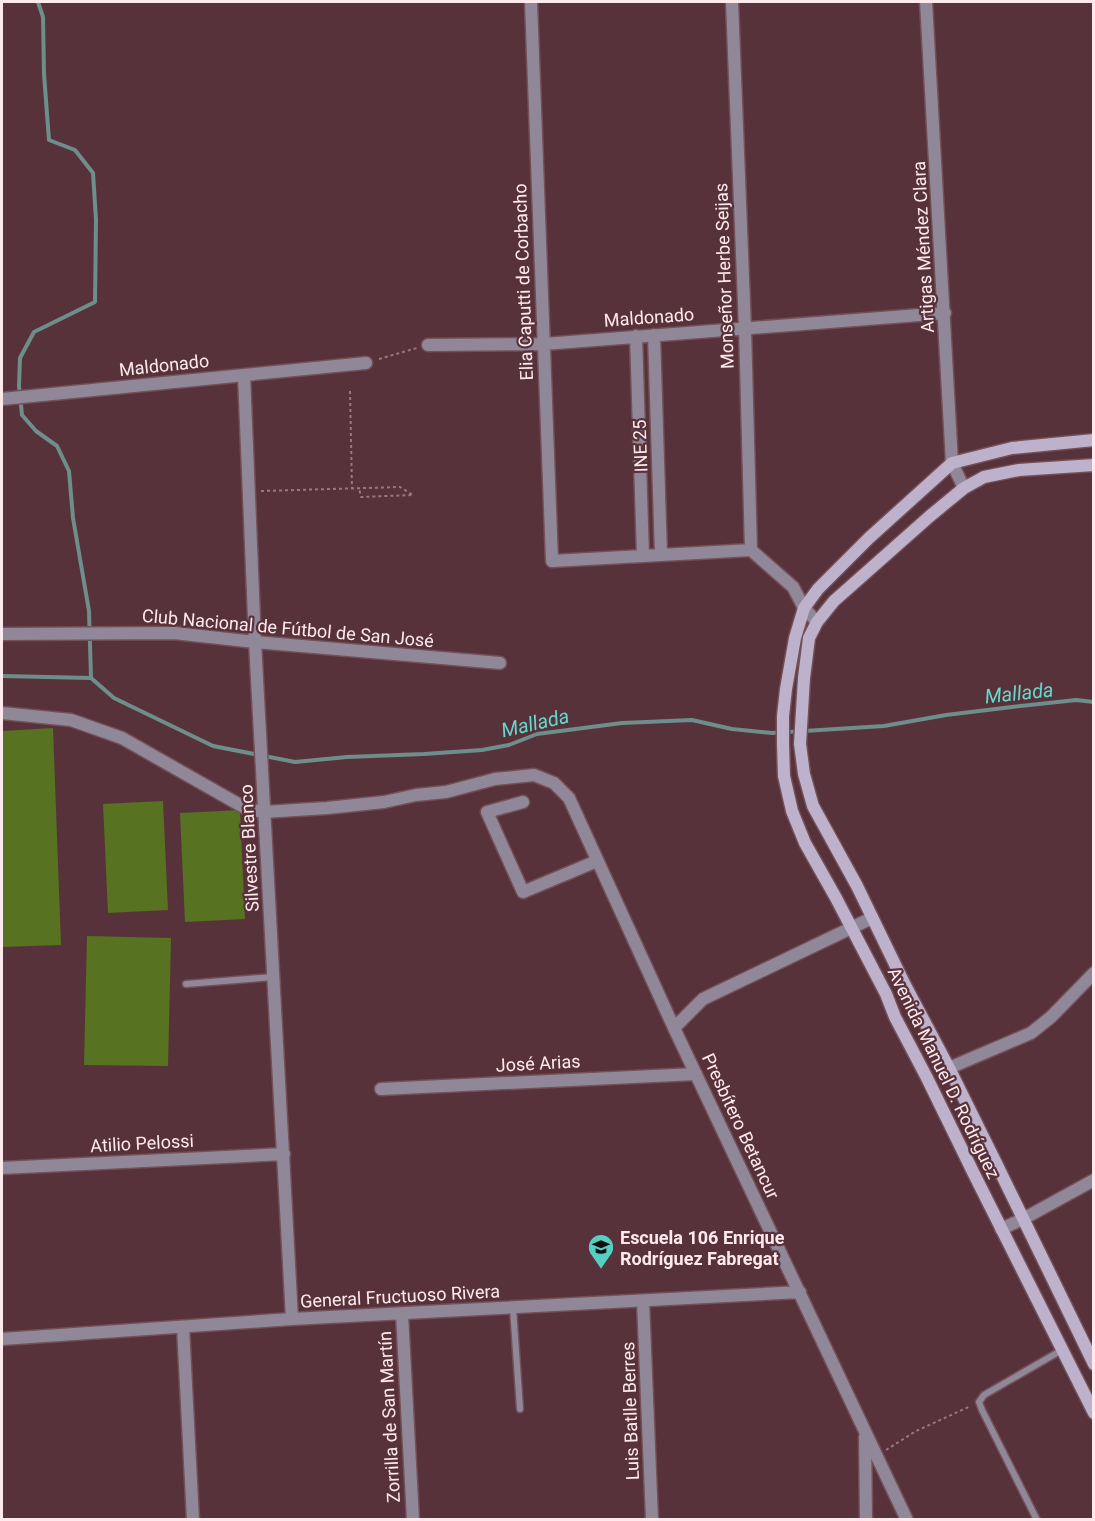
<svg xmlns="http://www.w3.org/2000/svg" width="1095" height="1521" font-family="Roboto,sans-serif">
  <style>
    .green { fill: #577220 }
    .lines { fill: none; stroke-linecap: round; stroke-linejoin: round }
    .stream { stroke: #6d8e8b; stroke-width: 4 }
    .lane-casing { stroke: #734f57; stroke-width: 9 }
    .street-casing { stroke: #734f57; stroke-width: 15 }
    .secondary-casing { stroke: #734f57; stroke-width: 15 }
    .path { stroke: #98797f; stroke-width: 2; stroke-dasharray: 3 3; stroke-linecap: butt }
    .lane { stroke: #908898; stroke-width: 6 }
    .street { stroke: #908898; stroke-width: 12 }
    .secondary { stroke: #bdb1cb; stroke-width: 12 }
    .labels { text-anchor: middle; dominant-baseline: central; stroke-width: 4.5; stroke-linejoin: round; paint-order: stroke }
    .street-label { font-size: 18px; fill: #feeaed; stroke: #58323a }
    .poi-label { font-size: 18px; font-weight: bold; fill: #feeaed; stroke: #58323a; text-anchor: start }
    .water-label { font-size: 20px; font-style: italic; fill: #63d9cc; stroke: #58323a }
  </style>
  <rect width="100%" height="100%" fill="#58323a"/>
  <path class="green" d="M53,728l8,217 -59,2v-216z
    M163,801l5,109 -60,3 -5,-109z
    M240,810l5,109 -60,3 -5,-109z
    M87,936l84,2 -3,128 -84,-1z"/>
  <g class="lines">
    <path class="stream" d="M38,2l5,15 1,57 5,66 26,10 18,23 3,47 -1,82 -61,30 -14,26 -1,28 3,29 14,16 21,15 12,25 4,47 16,93 2,67
      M2,676l89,2 23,20 99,48 82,16 52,-5 77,-3 58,-4 27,-5 28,-11 85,-11 70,-3 40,9 40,4 112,-7 62,-11 66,-8 64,-7 18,2"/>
    <g class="lane-casing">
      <path id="lane" d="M186,984l87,-7
        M513,1308l7,101
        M1037,1520l-55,-110 -3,-8 5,-7 78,-45"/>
    </g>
    <g class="street-casing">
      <path id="street" d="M531,2l21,559 199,-11 42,37 11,21 13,14
        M732,2l13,326 6,222
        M926,2l26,461 12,25
        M654,335l7,220
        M636,336l7,220
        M428,345l116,-1 401,-31
        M244,375l11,267 37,677
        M2,399l364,-36
        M2,634l172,-1 81,9 245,21
        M2,713l69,7 51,18 125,71 17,3 63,-4 57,-6 32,-7 30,-3 49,-13 39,-4 20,8 15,15 105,230 233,492
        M523,802l-36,10 36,80 74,-31
        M674,1028l29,-29 169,-81
        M949,1068l82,-35 20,-16 43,-44
        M381,1089l315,-15
        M2,1168l282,-14
        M1001,1229l22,-10 71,-39
        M643,1301l9,219
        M402,1314l11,206
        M183,1327l10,193
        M2,1339l290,-20 508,-27
        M865,1437l1,83"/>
    </g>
    <g class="secondary-casing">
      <path id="secondary" d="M1094,440l-82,8 -60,15 -83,75 -51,51 -14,19 -9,30 -9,51 -3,27v28l1,32 8,35 13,32 31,55 50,96 9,23 32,61 47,96 120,239
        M1094,465l-75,5 -35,7 -20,11 -34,28 -96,85 -17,21 -8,16 -5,40 -4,66 4,30 9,32 44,80 48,99 44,83 47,95 98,201"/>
    </g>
    <path class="path" d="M379,359l38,-11
      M350,391l2,98
      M261,491l139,-4 13,8 -52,2 -2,-9
      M886,1450l30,-19 55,-25"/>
    <use href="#lane" class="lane"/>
    <use href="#street" class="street"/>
    <use href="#secondary" class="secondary"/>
  </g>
  <defs>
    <g id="school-pin" transform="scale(1.35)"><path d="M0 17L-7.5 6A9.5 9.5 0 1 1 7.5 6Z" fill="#57cec2" stroke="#58323a"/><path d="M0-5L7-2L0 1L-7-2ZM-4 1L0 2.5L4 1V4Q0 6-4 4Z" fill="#111"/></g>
  </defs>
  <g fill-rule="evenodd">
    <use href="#school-pin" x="601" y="1247"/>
  </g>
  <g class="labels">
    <g class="street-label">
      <text transform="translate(923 247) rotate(-93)">Artigas Méndez Clara</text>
      <text transform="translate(724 276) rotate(-92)">Monseñor Herbe Seijas</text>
      <text transform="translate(523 282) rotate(-92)">Elia Caputti de Corbacho</text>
      <text transform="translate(649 317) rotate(-4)">Maldonado</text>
      <text transform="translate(164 365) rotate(-6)">Maldonado</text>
      <text transform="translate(640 446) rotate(-92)">INE 25</text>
      <text transform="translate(288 628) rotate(5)">Club Nacional de Fútbol de San José</text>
      <text transform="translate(249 848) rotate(-93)">Silvestre Blanco</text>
      <text transform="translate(538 1063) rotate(-3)">José Arias</text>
      <text transform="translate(944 1073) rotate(64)">Avenida Manuel D. Rodríguez</text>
      <text transform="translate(741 1126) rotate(65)">Presbítero Betancur</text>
      <text transform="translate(142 1143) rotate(-3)">Atilio Pelossi</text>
      <text transform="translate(400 1296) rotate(-3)">General Fructuoso Rivera</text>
      <text transform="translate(630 1411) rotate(-92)">Luis Batlle Berres</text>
      <text transform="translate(389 1417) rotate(-93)">Zorrilla de San Martín</text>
    </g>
    <g class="poi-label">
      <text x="620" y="1237">Escuela 106 Enrique<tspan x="620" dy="21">Rodríguez Fabregat</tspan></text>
    </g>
    <g class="water-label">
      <text transform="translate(1019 693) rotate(-6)">Mallada</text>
      <text transform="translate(535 723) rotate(-13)">Mallada</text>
    </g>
  </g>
  <rect width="1095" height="1521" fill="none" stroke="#feeaed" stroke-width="6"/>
</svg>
